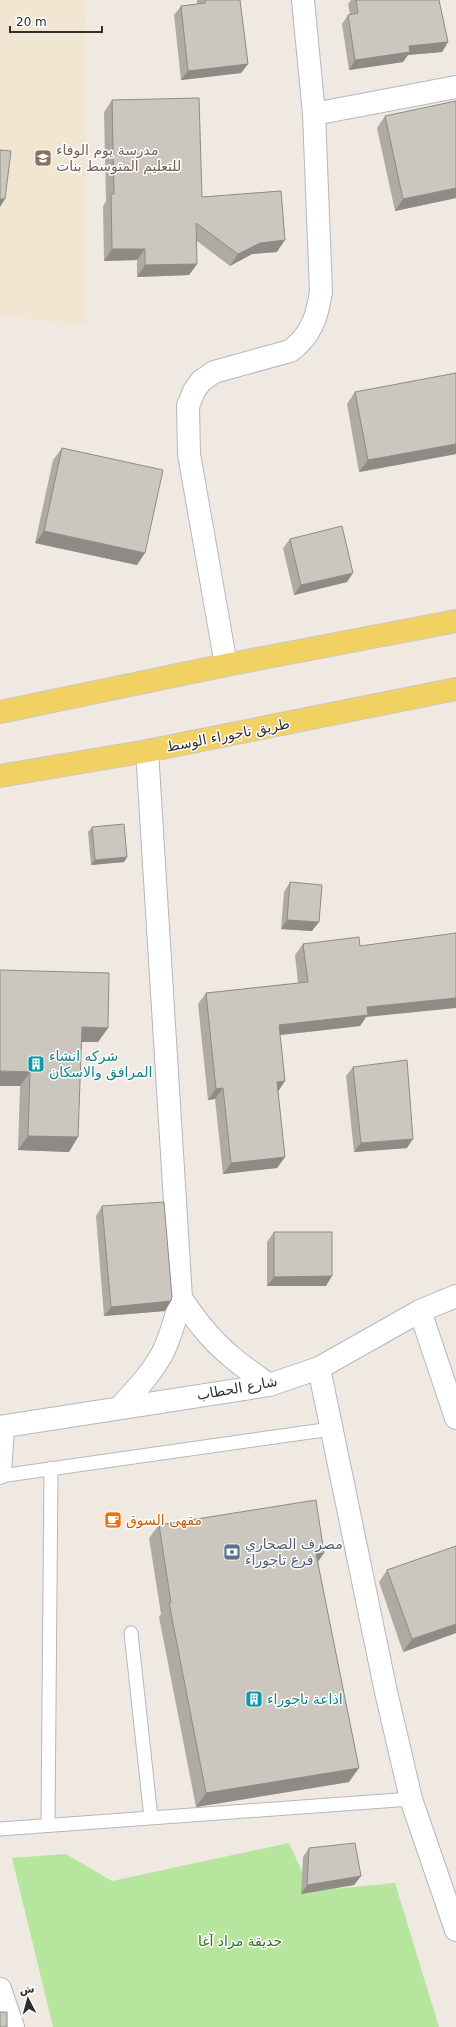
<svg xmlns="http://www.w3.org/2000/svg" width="456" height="2027" font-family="'DejaVu Sans',Cairo,sans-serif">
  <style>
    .education { fill: #f0e6d1 }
    .green { fill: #b6e59e }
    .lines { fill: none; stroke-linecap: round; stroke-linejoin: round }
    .lane-casing { stroke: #b4b7c1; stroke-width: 15 }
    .street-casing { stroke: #b4b7c1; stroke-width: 24 }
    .secondary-casing { stroke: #b4b7c1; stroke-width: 24 }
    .primary-casing { stroke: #c9c9c9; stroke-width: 24 }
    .lane { stroke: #fff; stroke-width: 13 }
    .street { stroke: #fff; stroke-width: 22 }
    .secondary { stroke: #fff; stroke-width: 22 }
    .primary { stroke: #f2d163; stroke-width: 22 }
    .wall { fill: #afaba4 }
    .shaded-wall { fill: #8e8b86 }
    .building { fill: #cbc7bf; stroke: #8e8b86 }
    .labels { text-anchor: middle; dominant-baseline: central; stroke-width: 3; stroke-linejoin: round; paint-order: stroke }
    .education-label { font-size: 14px; fill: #785e54; stroke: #fff; text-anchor: start }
    .street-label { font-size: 14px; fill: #2e2e2e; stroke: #fff }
    .culture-label { font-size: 14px; fill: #0d838f; stroke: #fff; text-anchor: start }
    .food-label { font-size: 14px; fill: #c56008; stroke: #fff; text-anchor: start }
    .service-label { font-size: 14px; fill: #4e5e75; stroke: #fff; text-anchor: start }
    .park-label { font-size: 14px; fill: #2c6e1b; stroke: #fff }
  </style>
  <rect width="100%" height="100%" fill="#efe9e1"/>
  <path class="education" d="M0,0h86l-1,325 -85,-9z"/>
  <path class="green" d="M289,1843l22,48 84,-8 44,144h-386l-41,-169 54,-4 46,27z"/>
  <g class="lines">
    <g class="lane-casing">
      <path id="lane" d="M0,1476l331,-47
        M131,1633l20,185
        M48,1825l3,-357
        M0,1829l411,-30"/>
    </g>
    <g class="street-casing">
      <path id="street" d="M314,114l142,-27
        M226,665l-37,-211 -1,-48 6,-15 7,-10 13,-9 76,-21c21,-15 27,-34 31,-59l-7,-178 -11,-114
        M181,1298c7,10 14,21 22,30 18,23 42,40 66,57
        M420,1311l36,107
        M319,1368l67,324 25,107 45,131
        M119,1408c16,-17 32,-34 43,-54 9,-17 14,-38 19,-56l-34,-547"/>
    </g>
    <g class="secondary-casing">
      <path id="secondary" d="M0,1427l269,-42 50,-17 101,-57 36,-15
        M0,1473l3,-45
        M0,1989l13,38"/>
    </g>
    <g class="primary-casing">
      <path id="primary" d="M0,712l226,-47 230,-44
        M0,776l147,-25 309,-62"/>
    </g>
    <use href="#lane" class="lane"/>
    <use href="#street" class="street"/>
    <use href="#secondary" class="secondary"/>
    <use href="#primary" class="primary"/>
  </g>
  <path class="wall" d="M197,0h43l8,64 -7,9 -60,7 -7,-65 7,-9 16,-2z
    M351,0h88l9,42 -6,10 -34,3 -5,7 -54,8 -7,-46 6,-9 2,-1 -2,-10z
    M112,100l90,97 75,55 -25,2 -22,12 -33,-25v23l-8,11 -52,2v-17l-33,1 -1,-55 3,-5 -2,-89z
    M385,116l71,82 -61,13 -18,-83z
    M456,373v81l-97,18 -12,-68 8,-12z
    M62,448l75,117 -102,-22 18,-83z
    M290,539l57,43 -53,13 -11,-47z
    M92,827l35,30 -3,5 -33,3 -3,-33z
    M290,882l22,49 -31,-2 3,-37z
    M303,944l63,73 -6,9 -80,9 5,46 -7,10 7,66 -8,11 -54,6 -8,-75 -7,1 -10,-96 8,-11 92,-10 -3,-28z
    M0,970l108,58 -10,14h-17l-12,110 -51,-2 2,-64z
    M353,1067l54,81 -53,4 -8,-76z
    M102,1206l69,95 -6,10 -61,5 -8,-100z
    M274,1232l52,54h-59v-44z
    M159,1525l165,28 -6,8 31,221 -153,25 -37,-190 2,-3 -12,-76z
    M456,1546v87l-53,19 -24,-70 8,-12z
    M309,1848l52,28 -7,9 -53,9 2,-37z"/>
  <path class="shaded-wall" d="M448,42l-6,10 -34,3 -5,7 -54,8 6,-10 54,-14z
    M248,64l-7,9 -60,7 7,-9z
    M456,188v10l-61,13 8,-12z
    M0,199h5l-5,8z
    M285,240l-8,12 -25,2 -22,12 8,-12 22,-11z
    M112,249h33l-8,11 -33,1z
    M197,264l-8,11 -52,2 8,-12z
    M456,444v10l-97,18 9,-12z
    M44,531l101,22 -8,12 -102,-22z
    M353,573l-6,9 -53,13 7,-10z
    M127,857l-3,5 -33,3 4,-5z
    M287,920l32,2 -7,9 -31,-2z
    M456,998v10l-90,9 -6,9 -89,10 8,-11 88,-18z
    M82,1027l26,1 -10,14h-26z
    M0,1071l30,1 -10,14h-20z
    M285,1081l-8,12v-11z
    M223,1088l-8,11 -7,1 8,-11z
    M28,1136l50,1 -9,15 -51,-2z
    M413,1139l-6,9 -53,4 7,-9z
    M285,1157l-8,11 -54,6 8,-11z
    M332,1276l-6,10h-59l7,-9z
    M171,1301l-6,10 -61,5 7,-9z
    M324,1553l-9,13 1,-12z
    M456,1624v9l-53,19 9,-13z
    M359,1768l-10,14 -153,25 10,-14z
    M361,1876l-7,9 -53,9 6,-9z"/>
  <path class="building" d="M205,0h35l8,64 -60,7 -7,-65 24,-3z
    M356,0h83l9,42 -39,4 1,6 -55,8 -7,-45 10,-2z
    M199,98l3,99 79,-6 4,49 -25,3 -22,11 -42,-31 1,41 -52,1v-16h-33l-1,-55h3l-2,-94z
    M456,101v87l-53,11 -18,-83z
    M0,150l11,1 -6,48h-5z
    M456,373v71l-88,16 -13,-68z
    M62,448l101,22 -18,83 -101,-22z
    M342,526l11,47 -52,12 -11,-46z
    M124,824l3,33 -32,3 -3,-33z
    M290,882l32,3 -3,37 -32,-2z
    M456,933v65l-89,9 1,8 -89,10 6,56 -8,1 8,75 -54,6 -8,-75 -7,1 -10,-96 102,-11 -5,-38 56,-7 1,9z
    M0,970l109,3 -1,55 -26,-1 -4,110 -50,-1 2,-64 -30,-1z
    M407,1060l6,79 -52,4 -8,-76z
    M164,1202l8,95 -1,4 -60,6 -9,-101z
    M274,1232h58v44l-58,1z
    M316,1500l8,53 -8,1 43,214 -153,25 -37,-190h2l-12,-78z
    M456,1546v78l-44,15 -25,-69z
    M355,1843l6,33 -54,9 2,-37z
    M0,2012h7v15h-7z"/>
  <defs>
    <g id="school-square" transform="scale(0.9)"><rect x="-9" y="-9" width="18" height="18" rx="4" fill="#8d6e63" stroke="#fff"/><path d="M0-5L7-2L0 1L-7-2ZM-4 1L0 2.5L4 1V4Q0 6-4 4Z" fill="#fff"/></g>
    <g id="building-square" transform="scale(0.9)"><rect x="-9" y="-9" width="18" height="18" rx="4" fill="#0f9aa8" stroke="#fff"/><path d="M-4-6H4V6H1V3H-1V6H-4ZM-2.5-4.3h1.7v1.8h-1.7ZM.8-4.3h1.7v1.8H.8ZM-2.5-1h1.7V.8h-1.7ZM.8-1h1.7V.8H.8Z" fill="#fff"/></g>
    <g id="cafe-square" transform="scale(0.9)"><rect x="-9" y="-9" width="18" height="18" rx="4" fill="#e8710a" stroke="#fff"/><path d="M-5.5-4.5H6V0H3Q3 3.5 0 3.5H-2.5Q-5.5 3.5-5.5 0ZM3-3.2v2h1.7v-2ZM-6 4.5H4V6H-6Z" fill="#fff"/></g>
    <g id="bank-square" transform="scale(0.9)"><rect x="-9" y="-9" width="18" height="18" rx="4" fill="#5c6f8a" stroke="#fff"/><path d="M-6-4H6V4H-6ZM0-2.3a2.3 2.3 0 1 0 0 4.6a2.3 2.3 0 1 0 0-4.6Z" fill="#fff"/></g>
  </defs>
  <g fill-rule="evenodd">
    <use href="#school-square" x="43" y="158"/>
    <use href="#building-square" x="36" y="1064"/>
    <use href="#cafe-square" x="113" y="1520"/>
    <use href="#bank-square" x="232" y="1552"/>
    <use href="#building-square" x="254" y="1699"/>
  </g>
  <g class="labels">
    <g class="education-label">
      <text x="56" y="150">مدرسة يوم الوفاء<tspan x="56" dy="16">للتعليم المتوسط بنات</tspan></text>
    </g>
    <g class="street-label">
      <text transform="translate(228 735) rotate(-11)">طريق تاجوراء الوسط</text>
      <text transform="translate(237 1388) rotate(-10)">شارع الحطاب</text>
    </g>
    <g class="culture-label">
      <text x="49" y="1056">شركه انشاء<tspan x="49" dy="16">المرافق والاسكان</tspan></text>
      <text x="267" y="1699">اذاعة تاجوراء</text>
    </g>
    <g class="food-label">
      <text x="126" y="1520">مقهى السوق</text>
    </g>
    <g class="service-label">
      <text x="245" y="1544">مصرف الصحاري<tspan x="245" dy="16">فرع تاجوراء</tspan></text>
    </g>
    <g class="park-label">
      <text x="240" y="1941">حديقة مراد آغا</text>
    </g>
  </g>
  <g transform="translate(28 1999) rotate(354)" stroke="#ffffff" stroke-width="3" paint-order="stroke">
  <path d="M0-3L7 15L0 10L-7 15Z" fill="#2e2e2e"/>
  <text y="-6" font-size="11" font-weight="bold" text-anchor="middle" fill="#2e2e2e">ش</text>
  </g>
  <path d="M10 26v6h92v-6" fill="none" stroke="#2e2e2e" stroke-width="2"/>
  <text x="16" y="26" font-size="12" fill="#2e2e2e" stroke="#ffffff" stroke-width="3" paint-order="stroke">20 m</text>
</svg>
